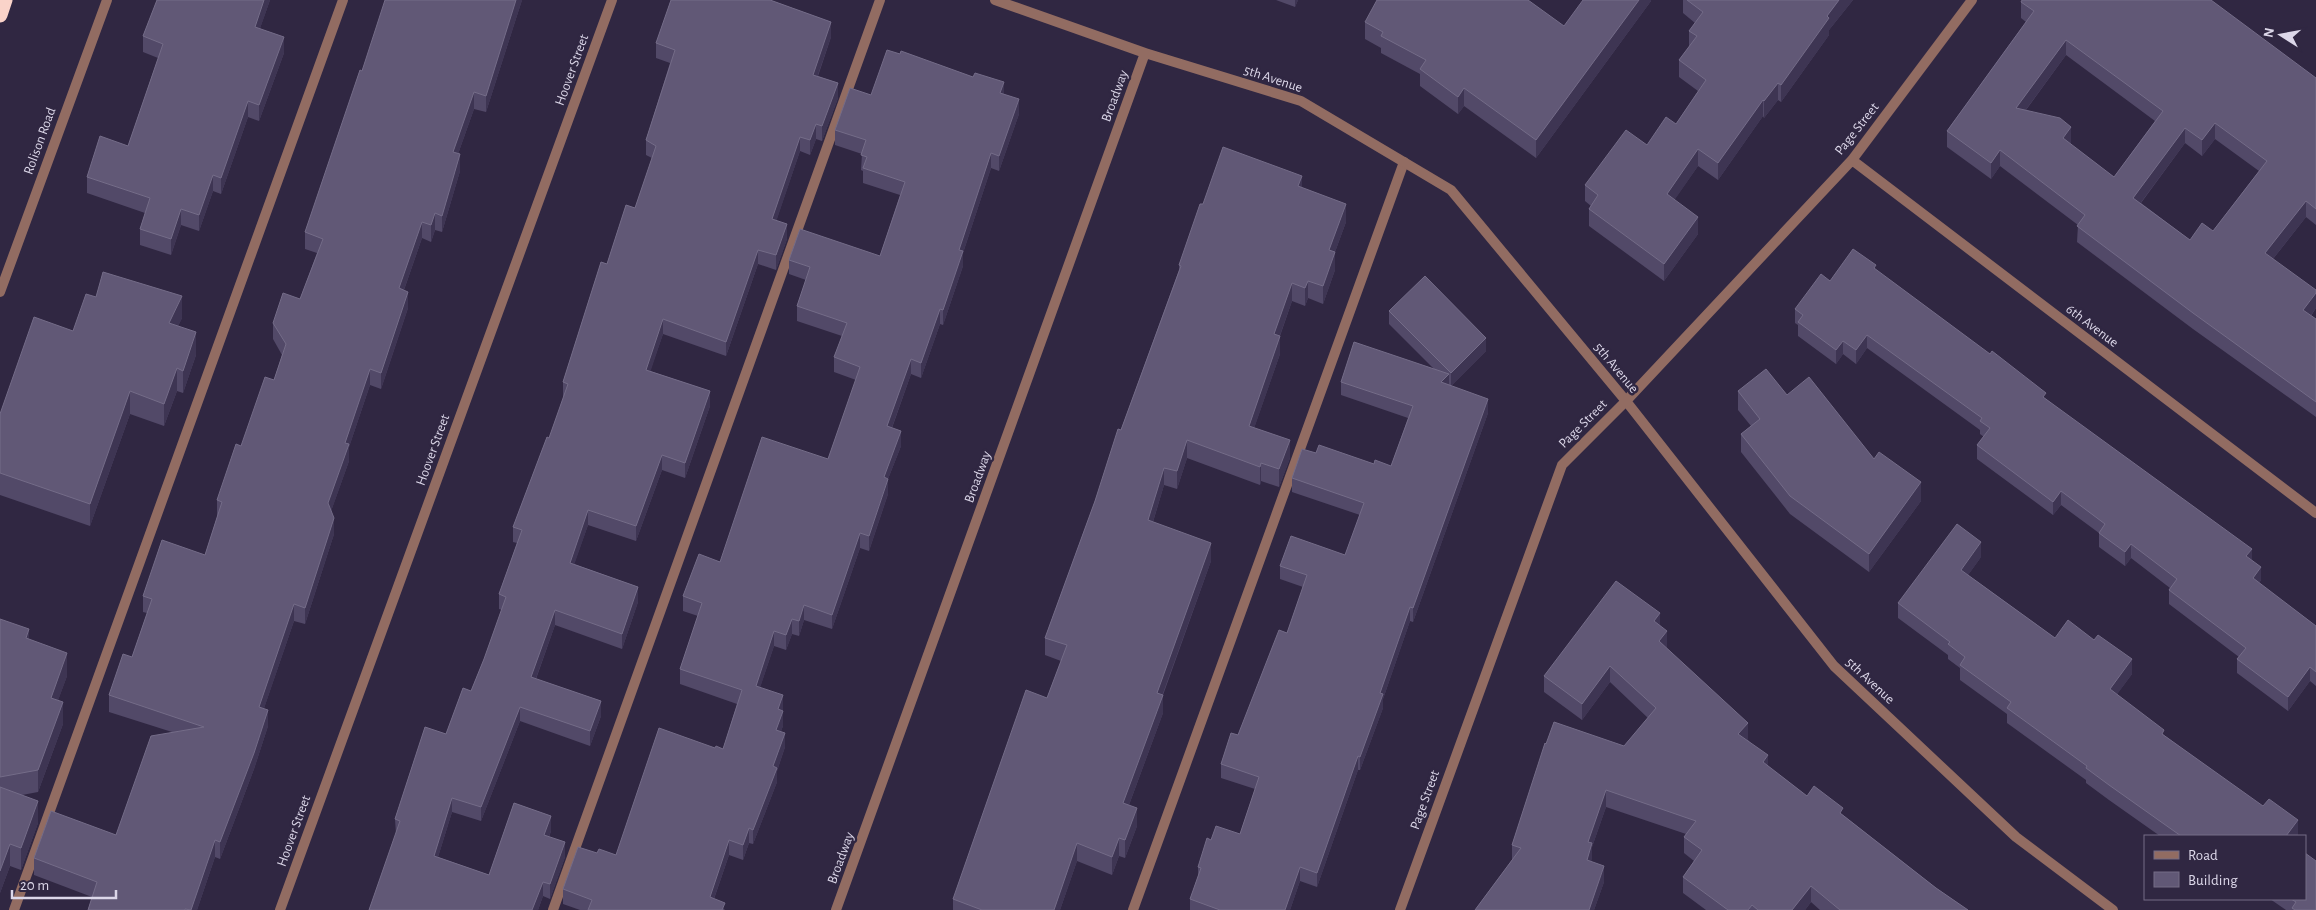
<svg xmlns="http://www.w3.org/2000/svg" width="2316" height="910" font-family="'Alegreya Sans',sans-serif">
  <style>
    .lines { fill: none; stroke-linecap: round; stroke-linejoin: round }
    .lane { stroke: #926c62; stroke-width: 10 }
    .street { stroke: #926c62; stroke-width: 10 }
    .highway { stroke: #fad3c9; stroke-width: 15 }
    .wall { fill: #524968; fill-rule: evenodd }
    .shaded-wall { fill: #3e3553 }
    .building { fill: #615876; stroke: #746c88; fill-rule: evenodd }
    .labels { text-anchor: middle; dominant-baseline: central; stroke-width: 5; stroke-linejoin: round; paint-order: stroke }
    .street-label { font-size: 14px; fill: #dcd7e9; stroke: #302742 }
  </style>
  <rect width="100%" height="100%" fill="#302742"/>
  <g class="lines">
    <path class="lane" d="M14,910l329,-910
      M553,910l327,-910
      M1133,910l271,-748"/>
    <path class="street" d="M995,0l150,53 156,48 150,89 175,211 208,265 182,171 97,73
      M1852,160l464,353
      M0,292l107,-292
      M280,910l332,-910
      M836,910l309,-857
      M1400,910l162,-445 64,-64 226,-241 120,-160"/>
    <path class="highway" d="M0,15l5,-15"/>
  </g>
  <path class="wall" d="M157,0h113l-10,28 24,25 -25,68 -11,-4 -27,77 -8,-3 -14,40 -18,-6 -10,30 -31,-10v-16l5,-16 -58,-20v-16l41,-31 30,-88 -15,-6v-16z
    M522,0l-36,112 -12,-3 -16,45 2,17 -18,61 -7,-2 -4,12 -9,-4 -18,52 4,18 -27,81 -11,-4 -21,62v14l-18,50 3,23 -29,90 -11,-3 -30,87 4,18 -14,43 -34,90 -5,-2 -18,53h-109l4,-13 -58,-22v-17l82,-23 56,-103 -63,-20v-17l23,-38 15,-44 -4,-1v-16l62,-41 12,-38v-17l24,-54 33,-66 8,-25 -9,-16v-16l27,-24 17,-46 -12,-4v-17l57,-161z
    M671,0h99l61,22v15l-13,39 20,7v15l-16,43 -6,-2 -6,16 -10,-4 -24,70 11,3v15l-11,31 -18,-6 -32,92 -63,-22 -13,37 60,20v15l-25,72 -23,-8 -26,71 -48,-16 -14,39 64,23v15l-16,47 -67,-24 -19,54 65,22v15l-11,30 -70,-25 -39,100 -29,-9 -14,45 51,18 25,-72 37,13v15l-2,6 16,5v15l-15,42 -7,-3 -5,14h-169l27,-76 -1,-15 30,-92 21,7 17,-46 8,3 13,-32 18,-49 -3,-1v-15l18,-51 -4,-1v-15l34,-90 2,1 15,-41 -1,-1v-14l38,-120 6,2 19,-59 9,3 17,-50 -6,-3v-15l24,-77 -14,-5v-15z
    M1276,0h22l-3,7z
    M1651,0v1l-115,157 -72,-52 -6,8 -38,-28v-12l-39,-21v-5l-16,-9v-17l199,4z
    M1683,0h170l-24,30v5l-48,67 -3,-2 -14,18 -1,-2 -45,64 -20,-14 -24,34 24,34 -34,47 -75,-55v-17l2,-3 -6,-5v-16l62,-40 29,-21 22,-33 -19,-14v-17l10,-13v-16l6,-8 -12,-10z
    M2021,2l295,76v147l-10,-8 -33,42 43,49 -5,8 5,3v98l-123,-88 -116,-87 1,-17 -78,-59 -9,13 -44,-32v-16l79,-109 -5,-4zM2066,55l89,66 -41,56 -44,-33 1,-1 -45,-33zM2215,139l44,32 -46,60 -23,9 -49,-37 44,-60 17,13z
    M1004,94l15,20 -20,57 -8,-3 -28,85v13l-20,59 -3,-1 -19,54 -10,-4 -19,54 9,18 -13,33v15l-19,57 -9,-3 -28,81 -28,-9 -5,16 -7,-2 -6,16 -12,-4 -14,41 23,23v16l-2,5 4,16 -8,24v11l-24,62 -4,-1 -6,17 -14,-5 -15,44 11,11h-145l-17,-6v-15l34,-36 19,2 99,-107 8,1 14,-45 -57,-20v-15l18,-53 -15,-5v-15l145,-137 28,-79 -22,-8v-15l8,-21 -45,-15v-15l9,-26 -17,-6v-14l91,-4 20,-61 -37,-12v-12l-2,-1 1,-16 -27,-9v-15l36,-35z
    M1302,188l44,34 -11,30v18l-12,34 -15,-6 -3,8 -13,-5 -12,35v18l-26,74 36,30 -11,29 -18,-6 -1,4 -73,-27 -10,31 -13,-4 -11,37 58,39 -48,134v18l-34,92 8,21 -12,32 -6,-2 -7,19 -35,-14 -17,49h-107v-11l94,-201 14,-37 -16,-6v-17l50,-137 84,-231v-5l24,-61z
    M1876,270l170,129 206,161 9,20 -2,3 57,43v60l-6,-5 -22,30 -51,-38v-14l2,-2 -70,-53v-14l1,-2 -39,-30 -6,8 -26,-19v-14l-38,-28 -8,10 -76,-56v-14l7,-8 -4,-3v-4l-113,-82 -11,16 -13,-10 -7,10 -38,-28v-11l-3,-2v-14l35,-28z
    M96,297l86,21 -4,8 18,29 -13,38 -6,-2 -13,35 -34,-12 -40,112 -90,-31v-81l73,-83z
    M1389,311l97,40 -35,35 37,27 -75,209 -3,-1 -27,78v9l-23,62h-2l-41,117 -17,-6 -10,29h-100v-11l8,-23v-9l13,-27 29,-6 15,-45 -34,-11v-14l17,-29 49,-102 16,-46 -23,-8v-13l65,-11 15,-40 -68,-23v-14l24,-25 58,11 17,2 17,-48 -67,-23v-13l93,-13 -45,-45z
    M1738,391l49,4 87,64 47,42 -52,71 -79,-58 -49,-62v-18l10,-8 -13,-16z
    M1981,557l-13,18 87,63 77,36 -15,20 47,41 134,100 -1,1h-137l-51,-36 -23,-17v-3l-79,-57v-9l-47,-34v-12l-12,-9v-4l-50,-37v-15z
    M0,619l29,21 38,36 -9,24 5,24 -25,68 -16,3 16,28 -17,47 -11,-4 -10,27z
    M1660,625l7,22 -1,1 82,92 20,26 39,30 36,19 93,73 32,22h-148l-9,-8 -6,8h-99l-23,-17v-16l11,-16 -10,-8v-16l2,-3 -80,-27 -14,40 -1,14 13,21 -10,28h-119l37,-50v-15l34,-101 78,2 24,-28 -38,-36 -28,38 -38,-28v-16z
    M2270,899h35l11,11h-30z"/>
  <path class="shaded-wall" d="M264,0h6l-15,43v-16z
    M516,0h6l-36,112v-16z
    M1295,0h3l-3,7z
    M1639,0h12v1l-115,157v-18z
    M1839,0h14l-24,30v5l-48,67v-17l46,-69z
    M831,22v15l-18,52v-14z
    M284,37v16l-25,68v-16z
    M2066,40v15l-50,68v-15z
    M1004,82v15l-4,-4z
    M838,83v15l-16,43v-15z
    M1778,83v17l-14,18v-17z
    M1464,88v18l-6,8v-17z
    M474,92v17l-21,59v-16z
    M1019,99v15l-20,57v-15z
    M1763,100v16l-45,64v-17z
    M248,101v16l-27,77v-16z
    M2215,123v16l-13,17v-16z
    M816,124v15l-6,16v-15z
    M2071,127v16l-8,11v-16z
    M2185,128v15l-52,70v-15z
    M800,137v14l-28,83v-15z
    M1698,149v17l-31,45v-17z
    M2000,150v16l-9,13v-16z
    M991,153v15l-28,85v13l-20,59v-15l16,-60z
    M460,154v17l-18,61v-16z
    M213,175v16l-14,40v-16z
    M1302,176v18l-4,-8z
    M2306,201v16l-41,52v-16z
    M1346,204v18l-11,30v18l-12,34v-18l6,-36z
    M181,209v16l-10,30v-16z
    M435,213v17l-4,12v-17z
    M1698,217v17l-34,47v-17z
    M422,222v16l-23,66v-16z
    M787,224v15l-11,31v-15z
    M758,250v14l-32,92v-14z
    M1308,281v17l-3,8v-18z
    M1292,283v18l-18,51v-18z
    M408,292v16l-27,81v-16z
    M2316,293v15l-13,18v-16z
    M182,296v22l-13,27v-22z
    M940,309v15l-19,54v-15z
    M663,319v15l-17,51v-15z
    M196,332v23l-13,38v-22z
    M1867,335v13l-11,16v-14z
    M1280,336v18l-31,89v-17z
    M1486,338v13l-35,35v-13z
    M1843,341v13l-7,10v-14z
    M911,359v15l-24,67v-15z
    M177,368v23l-13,35v-22z
    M370,369v16l-21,62v14l-21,59v-17l17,-60z
    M1449,374v14l-8,-6z
    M130,391v23l-40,112v-22z
    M710,391v15l-25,72v-15z
    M1488,399v14l-75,209v-14z
    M901,431v15l-13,33v15l-19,57v-15l15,-59z
    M1187,440v18l-10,31v-18z
    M1290,440v18l-11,29v-18z
    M662,455v15l-26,71v-15z
    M1261,463v18l-1,4v-18z
    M1164,468v17l-16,53v-18z
    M1921,482v19l-52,71v-18z
    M2061,491v14l-8,10v-13z
    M588,510v15l-18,52v-14z
    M334,518v16l-29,90v-16z
    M860,533v15l-28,81v-14z
    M1981,542v15l-20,28v-15z
    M1211,543v18l-52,143 4,-9v18l-40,108v-18l34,-110z
    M2131,544v14l-6,8v-14z
    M2252,549v13l-6,-6z
    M2261,567v13l-8,12v-14z
    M638,587v15l-16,47v-15z
    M294,604v17l-35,102v-16z
    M804,605v15l-5,16v-15z
    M1410,607v14l-27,78v9l-23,62v-13l20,-64z
    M555,610v15l-24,67v-15z
    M1660,613v17l-6,-9z
    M792,619v15l-6,16v-15z
    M29,629v22l-3,-13z
    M774,631v15l-18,54v-14z
    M1667,631v16l-8,11v-17z
    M67,653v23l-16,44v-22z
    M2132,659v15l-22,30v-15z
    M1610,666v16l-28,38v-16z
    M2310,667v14l-22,30v-14z
    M783,695v15l-5,14v-15z
    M601,701v15l-11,30v-15z
    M63,702v22l-25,68v-22z
    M520,707v14l-39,100v-14z
    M268,710v16l-14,43 -34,90v-17z
    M783,711v15l-7,18v-14z
    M1748,723v17l-10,10v-16z
    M785,733v14l-8,24v11l-24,62v-14l20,-64z
    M1768,755v16l-5,-9z
    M1358,756v14l-41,117v-14z
    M1606,790v17l-14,40v12l-5,17v-16l1,-18z
    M452,798v14l-18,58v-14z
    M38,801v22l-17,47v-22z
    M1137,808v18l-12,32v-18z
    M551,816v15l-7,19v-15z
    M2298,820v15l-1,1h-11z
    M749,828v15l-6,17v-15z
    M1119,838v18l-7,19v-18z
    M215,840v17l-18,53h-6z
    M729,840v15l-19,55v-13z
    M565,842v15l-15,42v-15z
    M1077,843v18l-17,49h-6z
    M10,844v22l-10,27v-22z
    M1604,866v16l-10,28h-5z
    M1300,867v14l-10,29h-5z
    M543,882v14l-5,14h-6z
    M1811,886v16l-6,8h-13z"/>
  <path class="building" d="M157,0h107l-9,27 29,10 -25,68 -11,-4 -27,77 -8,-3 -14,40 -18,-6 -10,30 -31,-10 10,-31 -63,-21 13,-41 28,10 35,-102 -20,-8z
    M385,0h131l-30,96 -12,-4 -21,60 7,2 -18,62 -7,-3 -4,12 -9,-3 -23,66 9,4 -27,81 -11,-4 -25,74 4,1 -21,59 6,15 -29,90 -11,-4 -35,103 9,3 -14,43 -34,89 -5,-2 -24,70 -6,-1v1h-97l9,-28 -63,-24 17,-47 65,24 35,-99 53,-9 -95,-32 14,-41 9,3 20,-58 -9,-3 19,-56 43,15 17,-53 -5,-2 19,-56 5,2 24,-69 9,3 12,-36 -13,-21 10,-30 17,6 23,-60 -18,-7 55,-162 2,1z
    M671,0h99l61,22 -18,53 25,8 -16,43 -6,-2 -6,16 -10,-3 -28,82 15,5 -11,31 -18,-5 -32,92 -63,-23 -17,51 64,21 -25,72 -23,-8 -26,71 -48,-16 -18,53 68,24 -16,47 -67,-24 -24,67 70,24 -11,30 -70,-24 -39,100 -29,-9 -18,58 55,19 25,-72 37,13 -7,19 21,7 -15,42 -7,-2 -11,28h-163l31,-89 -5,-2 30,-92 21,7 17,-46 8,3 13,-32 22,-62 -7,-3 23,-64 -9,-3 34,-90 2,1 19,-54 -5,-2 38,-120 6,2 19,-59 9,3 21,-62 -10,-6 29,-90 -19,-7z
    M1377,0h151l36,26 19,-26h56l-103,140 -72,-52 -6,9 -38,-28 6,-9 -45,-24 2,-4 -18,-10z
    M1687,0h152l-12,16 2,2 -48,67 -3,-2 -14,18 -1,-1 -45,63 -20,-14 -31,45 31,23 -34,47 -75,-55 9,-14 -13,-10 41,-55 21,15 19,-28 10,7 30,-44 -27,-20 18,-24 -8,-5 14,-19z
    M2022,0h189l105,78v131l-10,-8 -41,52 51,37v3l-13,17 13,9v83l-123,-89 -116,-87 8,-11 -85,-65 -9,13 -44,-32 87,-120 -13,-9zM2066,40l97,71 -49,66 -51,-39 8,-11 -11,-9 -44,-10zM2215,123l52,38 -54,70 -11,-8 -12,17 -57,-42 52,-70 17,12z
    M887,50l13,4 1,-3 72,26 2,-4 29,9 -4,11 19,6 -20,57 -8,-3 -32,97 4,1 -20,59 -3,-1 -19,54 -10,-4 -24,67 14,5 -17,46 4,2 -19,57 -9,-3 -28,82 -28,-10 -5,16 -7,-2 -6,16 -12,-4 -18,55 27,9 -5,14 5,2 -7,19 9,3 -12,33 4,2 -24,62 -4,-2 -6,17 -14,-5 -19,57 15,6 -3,7h-134l4,-10 -29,-11 15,-42 19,6 2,-4 17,6 43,-127 56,20 1,-2 7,3 19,-59 -62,-21 22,-66 -19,-7 16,-42 21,8 42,-125 66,22 32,-92 -26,-10 13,-34 -50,-17 13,-39 -21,-7 11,-31 80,27 25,-74 -42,-14 4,-11 -6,-2 5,-15 -31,-10 15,-42 21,7z
    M1223,147l79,29 -4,10 48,18 -17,46 6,2 -12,34 -15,-5 -3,7 -13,-5 -18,51 6,2 -31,90 41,14 -11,29 -18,-6 -1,4 -73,-27 -10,31 -13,-3 -16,52 63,23 -54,150 6,2 -40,108 14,5 -12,32 -6,-2 -7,19 -35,-14 -23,67h-72l-29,-11 73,-209 21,8 20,-53 -22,-7 50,-137 23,-72 3,1 60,-164 -2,-1 21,-61h3z
    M1853,249l23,16 -2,3 116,86 2,-3 54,42 -3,4 209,152 -6,7 15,11 -8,11 63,48v46l-6,-5 -22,30 -51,-38 9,-11 -77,-58 8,-11 -46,-35 -6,8 -26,-19 6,-9 -44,-33 -8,11 -76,-57 13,-17 -10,-7 2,-3 -115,-83 -11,15 -13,-9 -7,9 -38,-28 5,-7 -8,-6 26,-35 9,7z
    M103,272l79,24 -13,27 27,9 -13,39 -6,-3 -13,36 -34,-13 -40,113 -90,-31v-59l34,-97 39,14 13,-37 10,3z
    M1425,276l61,62 -35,35 -62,-62z
    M1354,342l95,32 -8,8 47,17 -75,209 -3,-1 -30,86 3,1 -23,63 -2,-1 -41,117 -17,-6 -15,43h-65l-30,-11 11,-31 -3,-1 9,-29 4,2 5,-14 24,8 19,-57 -38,-13 10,-31 7,2 41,-105 8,3 20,-58 -27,-9 11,-30 54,19 19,-52 -72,-25 10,-29 14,4 3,-8 55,19 1,-4 16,6 22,-60 -72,-24z
    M1766,369l21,26 22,-18 65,82 5,-7 42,30 -52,72 -79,-58 -49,-62 19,-15 -22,-28z
    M1957,524l24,18 -20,28 94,68 13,-18 26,20 4,-5 34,24 -22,30 54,41 -2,4 101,72 6,-7 29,21 -12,16h-105l-72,-51 -23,-17 1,-2 -80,-58 4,-6 -51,-37 5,-8 -17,-13 2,-2 -52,-39z
    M1616,581l44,32 -6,8 13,10 -8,10 89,82 -10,11 30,21 -5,7 44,34 7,-10 29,22 -3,5 96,75 32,22h-128l-29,-24 -19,24h-34l-6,-5 -4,5h-20l-45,-33 19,-27 -18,-13 12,-16 -90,-31 -18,52 4,1 -5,17 17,6 -15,44h-114l46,-62 -9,-3 33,-102 1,1 8,-22 70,24 32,-38 -46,-42 -28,38 -38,-28z
    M0,619l29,10 -3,9 41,15 -16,45 12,4 -25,68 -38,7z
    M0,787l38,14 -17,47 -11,-4 -10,27z
    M2305,853l11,8v49h-21l-3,-2 4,-6 -5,-3h14z"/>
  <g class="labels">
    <g class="street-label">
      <text transform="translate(572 70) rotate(-70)">Hoover Street</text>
      <text transform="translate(1273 79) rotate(18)">5th Avenue</text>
      <text transform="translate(1115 96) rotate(-70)">Broadway</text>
      <text transform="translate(1857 129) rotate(-52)">Page Street</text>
      <text transform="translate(40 141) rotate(-70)">Rolison Road</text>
      <text transform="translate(2092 326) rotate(37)">6th Avenue</text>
      <text transform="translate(1616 368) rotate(50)">5th Avenue</text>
      <text transform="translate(1583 424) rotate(-45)">Page Street</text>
      <text transform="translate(433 450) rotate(-70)">Hoover Street</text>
      <text transform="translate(978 477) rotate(-70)">Broadway</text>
      <text transform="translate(1870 681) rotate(43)">5th Avenue</text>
      <text transform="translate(1425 800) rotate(-70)">Page Street</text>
      <text transform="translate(294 831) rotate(-70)">Hoover Street</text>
      <text transform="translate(841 858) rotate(-70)">Broadway</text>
    </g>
  </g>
  <rect x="2144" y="835" width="162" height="65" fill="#302742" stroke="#756d85"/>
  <rect x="2154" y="851" width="25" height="8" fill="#926c62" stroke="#756d85"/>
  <text x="2188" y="860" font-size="15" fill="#dcd7e9">Road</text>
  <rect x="2154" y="872" width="25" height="15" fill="#615876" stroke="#756d85"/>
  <text x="2188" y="885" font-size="15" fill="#dcd7e9">Building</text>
  <g transform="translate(2281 35) rotate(281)" stroke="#302742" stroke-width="4" paint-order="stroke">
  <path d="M0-4L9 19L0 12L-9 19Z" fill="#dcd7e9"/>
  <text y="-8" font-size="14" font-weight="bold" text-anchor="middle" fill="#dcd7e9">N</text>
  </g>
  <path d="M12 890v8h104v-8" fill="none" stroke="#dcd7e9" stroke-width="2.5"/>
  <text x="20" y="890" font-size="15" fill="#dcd7e9" stroke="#302742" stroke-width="4" paint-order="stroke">20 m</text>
</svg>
